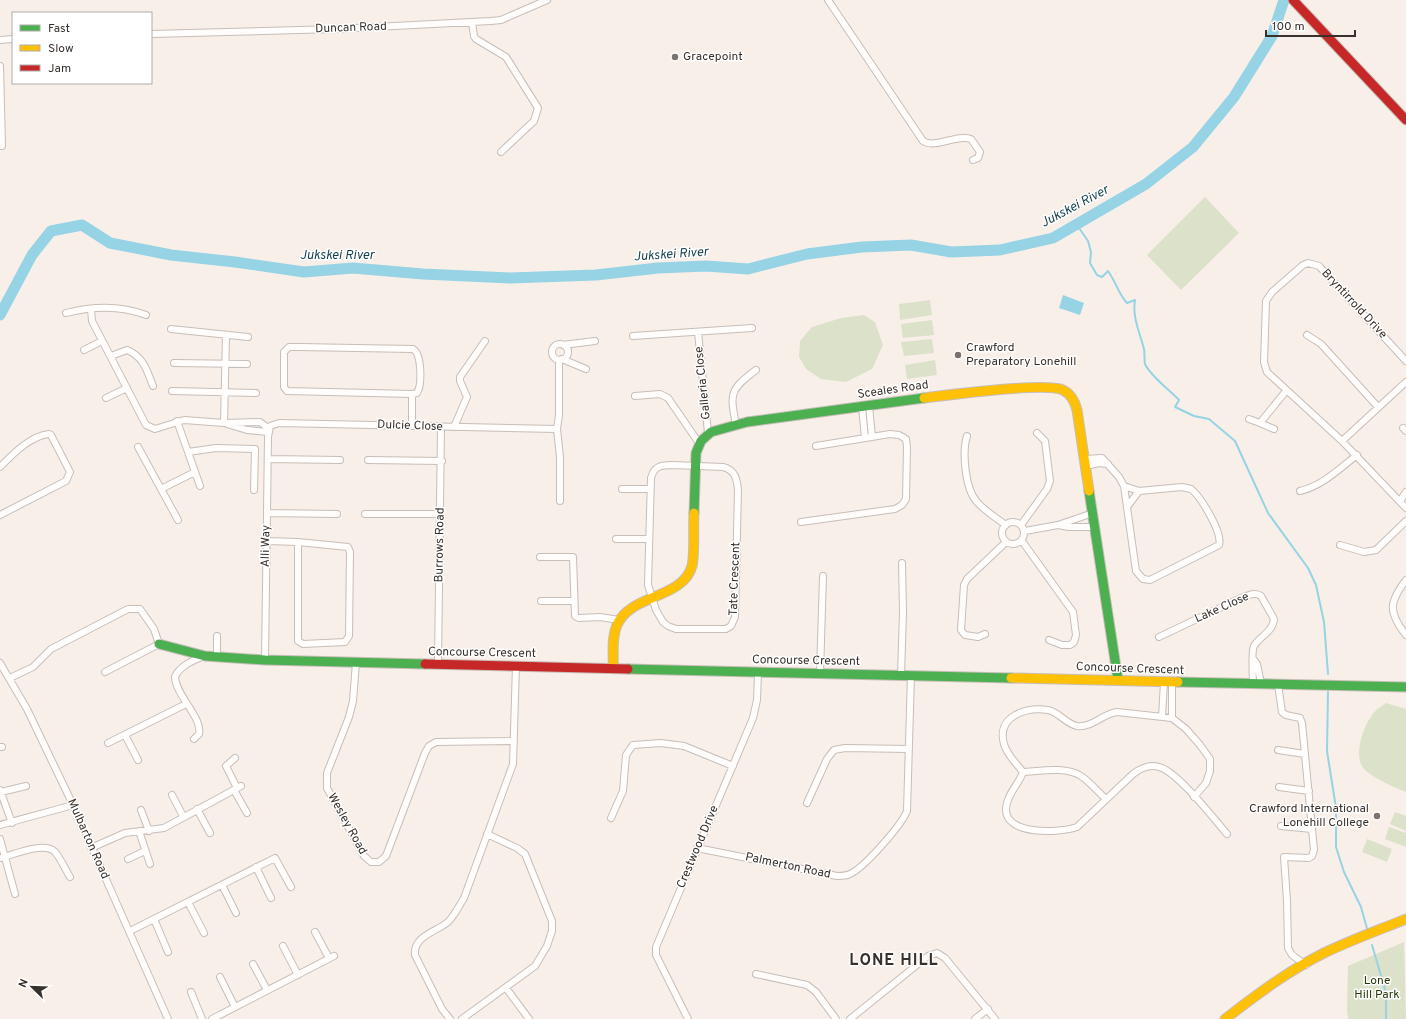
<svg xmlns="http://www.w3.org/2000/svg" width="1406" height="1019" font-family="Overpass,sans-serif">
  <style>
    .green { fill: #dbe2c9 }
    .water { fill: #95d3e5 }
    .lines { fill: none; stroke-linecap: round; stroke-linejoin: round }
    .stream { stroke: #95d3e5; stroke-width: 2 }
    .river { stroke: #95d3e5; stroke-width: 11 }
    .street-casing { stroke: #c6beb9; stroke-width: 8 }
    .fast-casing { stroke: #c6beb9; stroke-width: 11 }
    .slow-casing { stroke: #c6beb9; stroke-width: 11 }
    .jam-casing { stroke: #c6beb9; stroke-width: 11 }
    .street { stroke: #fefdfc; stroke-width: 6 }
    .fast { stroke: #4caf50; stroke-width: 9 }
    .slow { stroke: #ffc107; stroke-width: 9 }
    .jam { stroke: #c62828; stroke-width: 9 }
    .poi-dot { fill: #7c736e; stroke: #fff; stroke-width: 1.5 }
    .labels { text-anchor: middle; dominant-baseline: central; stroke-width: 3; stroke-linejoin: round; paint-order: stroke }
    .street-label { font-size: 12px; fill: #38302b; stroke: #fff }
    .poi-label { font-size: 12px; fill: #38302b; stroke: #fff; text-anchor: start }
    .park-label { font-size: 12px; fill: #243908; stroke: #fff }
    .water-label { font-size: 13px; font-style: italic; fill: #153f4c; stroke: #fff }
    .district-label { font-size: 16px; font-weight: bold; letter-spacing: 1px; fill: #38302b; stroke: #fff }
  </style>
  <rect width="100%" height="100%" fill="#f9efe9"/>
  <path class="green" d="M1205,197l34,36 -58,57 -34,-35z
    M930,300l2,15 -32,5 -1,-16z
    M864,315l11,7 8,23 -11,24 -26,13 -25,-3 -15,-10 -7,-12 1,-16 12,-14 29,-9z
    M932,320l2,15 -31,3 -2,-14z
    M932,339l2,14 -30,3 -3,-14z
    M935,360l2,15 -30,4 -2,-14z
    M1386,703l20,6v83c-14,-6 -30,-12 -41,-22 -13,-12 -2,-43 7,-55 3,-5 10,-9 14,-12z
    M1395,812l11,4v15l-16,-7z
    M1389,827l17,6v14l-21,-8z
    M1367,839l25,10 -5,13 -25,-10z
    M1404,942l2,77h-58l-1,-8 1,-45z"/>
  <path class="water" d="M1063,295l21,8 -4,12 -21,-7z"/>
  <g class="lines">
    <path class="stream" d="M1077,225l11,16 3,11 -1,11 7,12 5,2 6,-6c8,11 10,22 19,32l8,-3c-3,17 5,33 9,49 1,5 0,11 1,15 6,13 25,26 34,36l-4,7 19,9 15,3 26,22 33,72 40,55 8,17 8,37 4,52
      M1328,692l-1,59 9,57v39l8,25 17,35 7,25
      M1372,945l14,48v26"/>
    <path class="river" d="M0,315l32,-60 19,-24 31,-6 28,18 61,12 64,7 69,10 49,-4 70,6 87,4 86,-3 62,-7 48,-2 42,3 59,-15 55,-7 49,-2 40,7 49,-2 53,-12 93,-54 47,-37 41,-50 38,-61 12,-36"/>
    <g class="street-casing">
      <path id="street" d="M828,0l95,141c12,8 33,-7 48,-2l9,13 -2,6 -5,2
        M472,22l2,14 2,3 30,18 32,51 -4,13 -33,31
        M151,34l185,-5 155,-8 10,-1 46,-20
        M0,40l13,-1
        M0,66l2,80
        M91,309l1,12 54,104 9,4 29,-9 40,3 36,-1 9,7
        M66,313c27,-7 54,-8 80,2
        M171,329l77,8
        M698,332l10,101
        M1307,335l14,9 57,63
        M633,336l119,-8
        M552 352a8 8 0 1 1 16 0a8 8 0 1 1-16 0Z
        M563,345l32,-4
        M84,350l18,-9
        M111,356l16,-6c17,7 20,21 26,36
        M562,359l24,10
        M559,360v55l-2,14 3,28v44
        M1406,361l-87,-95 -11,-3 -5,2 -31,27 -6,9 -2,61 3,10 75,69 64,67
        M174,363l73,1
        M172,391l84,2
        M635,396l25,-2 8,4 31,45
        M106,398l21,-10
        M869,406l3,31
        M862,407l3,31
        M1249,419l11,4 26,-32
        M177,421l23,65
        M224,423l2,-88
        M1260,423l14,6
        M227,424l20,6 21,2
        M736,425c-6,-31 -7,-35 20,-55
        M412,426v-32l5,-1c5,-8 5,-39 -4,-44l-114,-2h-10l-5,5v35l3,4 125,3
        M454,427l13,-30 -7,-16v-4l25,-36
        M1403,428l3,3
        M967,436c-5,16 -2,53 10,66 8,9 19,16 29,23
        M1342,441l64,-59
        M138,447l40,73
        M188,452l28,-4 39,1 -1,41
        M268,459l72,1
        M1085,459l17,-1 17,19 5,9 12,85 7,8 7,1 69,-35c4,-12 -18,-48 -28,-56l-9,-2 -43,4 -15,-5
        M368,460l74,1
        M673,465l50,2c12,3 14,12 15,23l-3,127 -4,9 -5,3h-50l-8,-3 -5,-4 -7,-12 -8,-25 3,-107c3,-12 10,-13 22,-13z
        M1086,466l13,-3 9,1
        M0,467c13,-13 30,-31 49,-33l2,1 19,37 -4,9 -66,34
        M161,489l34,-17
        M622,489h28
        M1300,491c22,-5 39,-22 57,-36
        M1400,501l6,-9
        M1127,507l12,-16
        M267,513l70,1
        M365,514h75
        M1002 533a11 11 0 1 1 22 0a11 11 0 1 1-22 0Z
        M801,522l94,-13 7,-4 4,-6 1,-52 -1,-8 -7,-4 -9,-1 -74,12
        M1021,525l26,-36 3,-8 -5,-40 -8,-8
        M1058,525l11,2h26
        M1025,531l33,-6 35,-12
        M616,539h33
        M267,541l31,1 50,5 2,5 -1,84 -4,6 -42,2 -5,-3v-99
        M1022,541l51,71 3,23 -2,7 -4,3h-8l-13,-5
        M1340,545l24,7 12,-2 30,-29
        M540,557h33l2,59 4,2 21,-1 19,3
        M1406,580c-17,22 -18,32 0,55
        M541,601h32
        M985,634l-7,3 -13,-2 -4,-5 3,-45 3,-6 39,-37
        M1159,637l84,-40c7,-2 12,-5 18,-1l13,23c-1,13 -14,17 -20,27 -3,6 -1,30 -1,37
        M217,657v-21
        M265,660l3,-223 2,-11 9,-3 278,6
        M1254,660l3,4 4,19
        M356,662l-3,39 -4,16 -22,56v15l37,68 7,6h8l7,-6 39,-103 4,-7 7,-4 78,-1
        M0,663l27,46 46,96 95,214
        M438,664l3,-237
        M820,673l3,-97
        M901,675l2,-63 -1,-49
        M10,678l23,-11 18,-18 77,-40h12l14,20 5,15 -54,28
        M1278,684l4,28 4,3 14,3 2,5 12,127 -2,6 -3,2 -25,-1 3,44 1,47 4,7 14,10
        M1162,717l2,-35
        M1172,718v-35
        M125,735l13,25
        M194,739l5,-5c4,-16 -23,-38 -24,-57 4,-11 19,-17 29,-21
        M108,743l78,-39
        M0,747h2
        M1278,750l27,4
        M235,758l-9,8 11,22
        M1023,772c17,-1 43,-6 58,4 9,6 17,16 25,23
        M1279,787l30,4
        M0,790l12,33
        M234,790l13,23
        M1,792l25,-6
        M172,795l11,21
        M1194,797l12,-14 4,-12v-12l-10,-14 -14,-16 -14,-11 -55,-6c-15,2 -25,16 -40,14 -11,-2 -18,-14 -29,-16 -22,-3 -52,6 -44,34 3,11 12,19 19,28 -4,12 -16,22 -17,36 -2,28 54,25 71,19l56,-53c8,-6 16,-10 26,-7 18,4 55,52 68,67
        M807,803l20,-44 7,-9 11,-2 64,1
        M197,809l13,24
        M141,810l8,21
        M611,818l12,-27 3,-36 7,-10 28,-2 23,3 49,20
        M0,825l73,-20
        M1281,826l31,3
        M139,831l11,33
        M0,839l15,55
        M91,848l34,-15 39,-5 77,-42
        M697,848l140,28c6,0 10,0 15,-3 14,-8 49,-47 55,-62l4,-136
        M0,858c13,-3 44,-17 55,-6 6,7 10,17 15,25
        M128,859l17,-8
        M256,867l15,31
        M222,885l14,28
        M188,902l16,31
        M154,919l14,33
        M130,931l145,-73 16,29
        M315,932l14,26
        M283,946l15,29
        M253,964l14,26
        M756,974l51,11 9,7 20,27
        M220,977l15,30
        M506,988l23,31
        M191,992l11,27
        M212,1019l122,-63
        M450,1019l-8,-10 -27,-54c-2,-19 21,-23 33,-33 7,-7 11,-16 16,-24l49,-134 3,-99
        M462,1019l73,-53 12,-20 5,-15v-10l-27,-67 -8,-6 -30,-14
        M688,1019l-32,-64v-8l97,-229 4,-18 1,-28
        M850,1019l78,-63 9,-3 8,5 50,61
        M975,1019l13,-10"/>
    </g>
    <g class="fast-casing">
      <path id="fast" d="M1089,491l29,189
        M694,513l2,-60 5,-12 10,-9 36,-10 177,-24
        M159,644l46,12 60,4 160,4
        M628,669l383,9
        M1178,682l228,5"/>
    </g>
    <g class="slow-casing">
      <path id="slow" d="M924,398c24,-3 121,-16 139,-8 8,4 12,12 14,20l12,81
        M613,668c1,-14 -2,-30 4,-43 13,-31 66,-26 75,-59 3,-12 1,-39 2,-53
        M1011,678l167,4
        M1225,1019c31,-24 63,-48 99,-66 27,-13 55,-23 82,-34"/>
    </g>
    <g class="jam-casing">
      <path id="jam" d="M1293,0l113,120
        M425,664l203,5"/>
    </g>
    <use href="#street" class="street"/>
    <use href="#fast" class="fast"/>
    <use href="#slow" class="slow"/>
    <use href="#jam" class="jam"/>
  </g>
  <g class="poi-dot">
    <circle cx="675" cy="57" r="4"/>
    <circle cx="958" cy="355" r="4"/>
    <circle cx="1377" cy="816" r="4"/>
  </g>
  <g class="labels">
    <g class="street-label">
      <text transform="translate(351 28) rotate(-2)">Duncan Road</text>
      <text transform="translate(1354 304) rotate(47)">Bryntirrold Drive</text>
      <text transform="translate(703 383) rotate(-96)">Galleria Close</text>
      <text transform="translate(893 390) rotate(-8)">Sceales Road</text>
      <text transform="translate(410 426) rotate(2)">Dulcie Close</text>
      <text transform="translate(440 545) rotate(-89)">Burrows Road</text>
      <text transform="translate(266 546) rotate(-89)">Alli Way</text>
      <text transform="translate(735 579) rotate(-88)">Tate Crescent</text>
      <text transform="translate(1222 608) rotate(-24)">Lake Close</text>
      <text transform="translate(482 653) rotate(1)">Concourse Crescent</text>
      <text transform="translate(806 661) rotate(1)">Concourse Crescent</text>
      <text transform="translate(1130 669) rotate(2)">Concourse Crescent</text>
      <text transform="translate(347 824) rotate(61)">Wesley Road</text>
      <text transform="translate(88 839) rotate(66)">Mulbarton Road</text>
      <text transform="translate(698 847) rotate(-67)">Crestwood Drive</text>
      <text transform="translate(788 866) rotate(12)">Palmerton Road</text>
    </g>
    <g class="poi-label">
      <text x="683" y="57">Gracepoint</text>
      <text x="966" y="348">Crawford<tspan x="966" dy="14">Preparatory Lonehill</tspan></text>
      <text x="1369" y="809" text-anchor="end">Crawford International<tspan x="1369" dy="14">Lonehill College</tspan></text>
    </g>
    <g class="park-label">
      <text x="1377" y="981">Lone<tspan x="1377" dy="14">Hill Park</tspan></text>
    </g>
    <g class="water-label">
      <text transform="translate(1075 207) rotate(-28)">Jukskei River</text>
      <text transform="translate(671 255) rotate(-4)">Jukskei River</text>
      <text x="337" y="256">Jukskei River</text>
    </g>
    <g class="district-label">
      <text x="894" y="961">LONE HILL</text>
    </g>
  </g>
  <rect x="12" y="12" width="140" height="72" fill="#ffffff" stroke="#afacaa"/>
  <rect x="20" y="25" width="20" height="6" fill="#4caf50" stroke="#afacaa"/>
  <text x="48" y="32" font-size="12" fill="#38302b">Fast</text>
  <rect x="20" y="45" width="20" height="6" fill="#ffc107" stroke="#afacaa"/>
  <text x="48" y="52" font-size="12" fill="#38302b">Slow</text>
  <rect x="20" y="65" width="20" height="6" fill="#c62828" stroke="#afacaa"/>
  <text x="48" y="72" font-size="12" fill="#38302b">Jam</text>
  <g transform="translate(32 987) rotate(293)" stroke="#ffffff" stroke-width="3" paint-order="stroke">
  <path d="M0-3L7 15L0 10L-7 15Z" fill="#38302b"/>
  <text y="-6" font-size="11" font-weight="bold" text-anchor="middle" fill="#38302b">N</text>
  </g>
  <path d="M1266 30v6h89v-6" fill="none" stroke="#38302b" stroke-width="2"/>
  <text x="1272" y="30" font-size="12" fill="#38302b" stroke="#ffffff" stroke-width="3" paint-order="stroke">100 m</text>
</svg>
